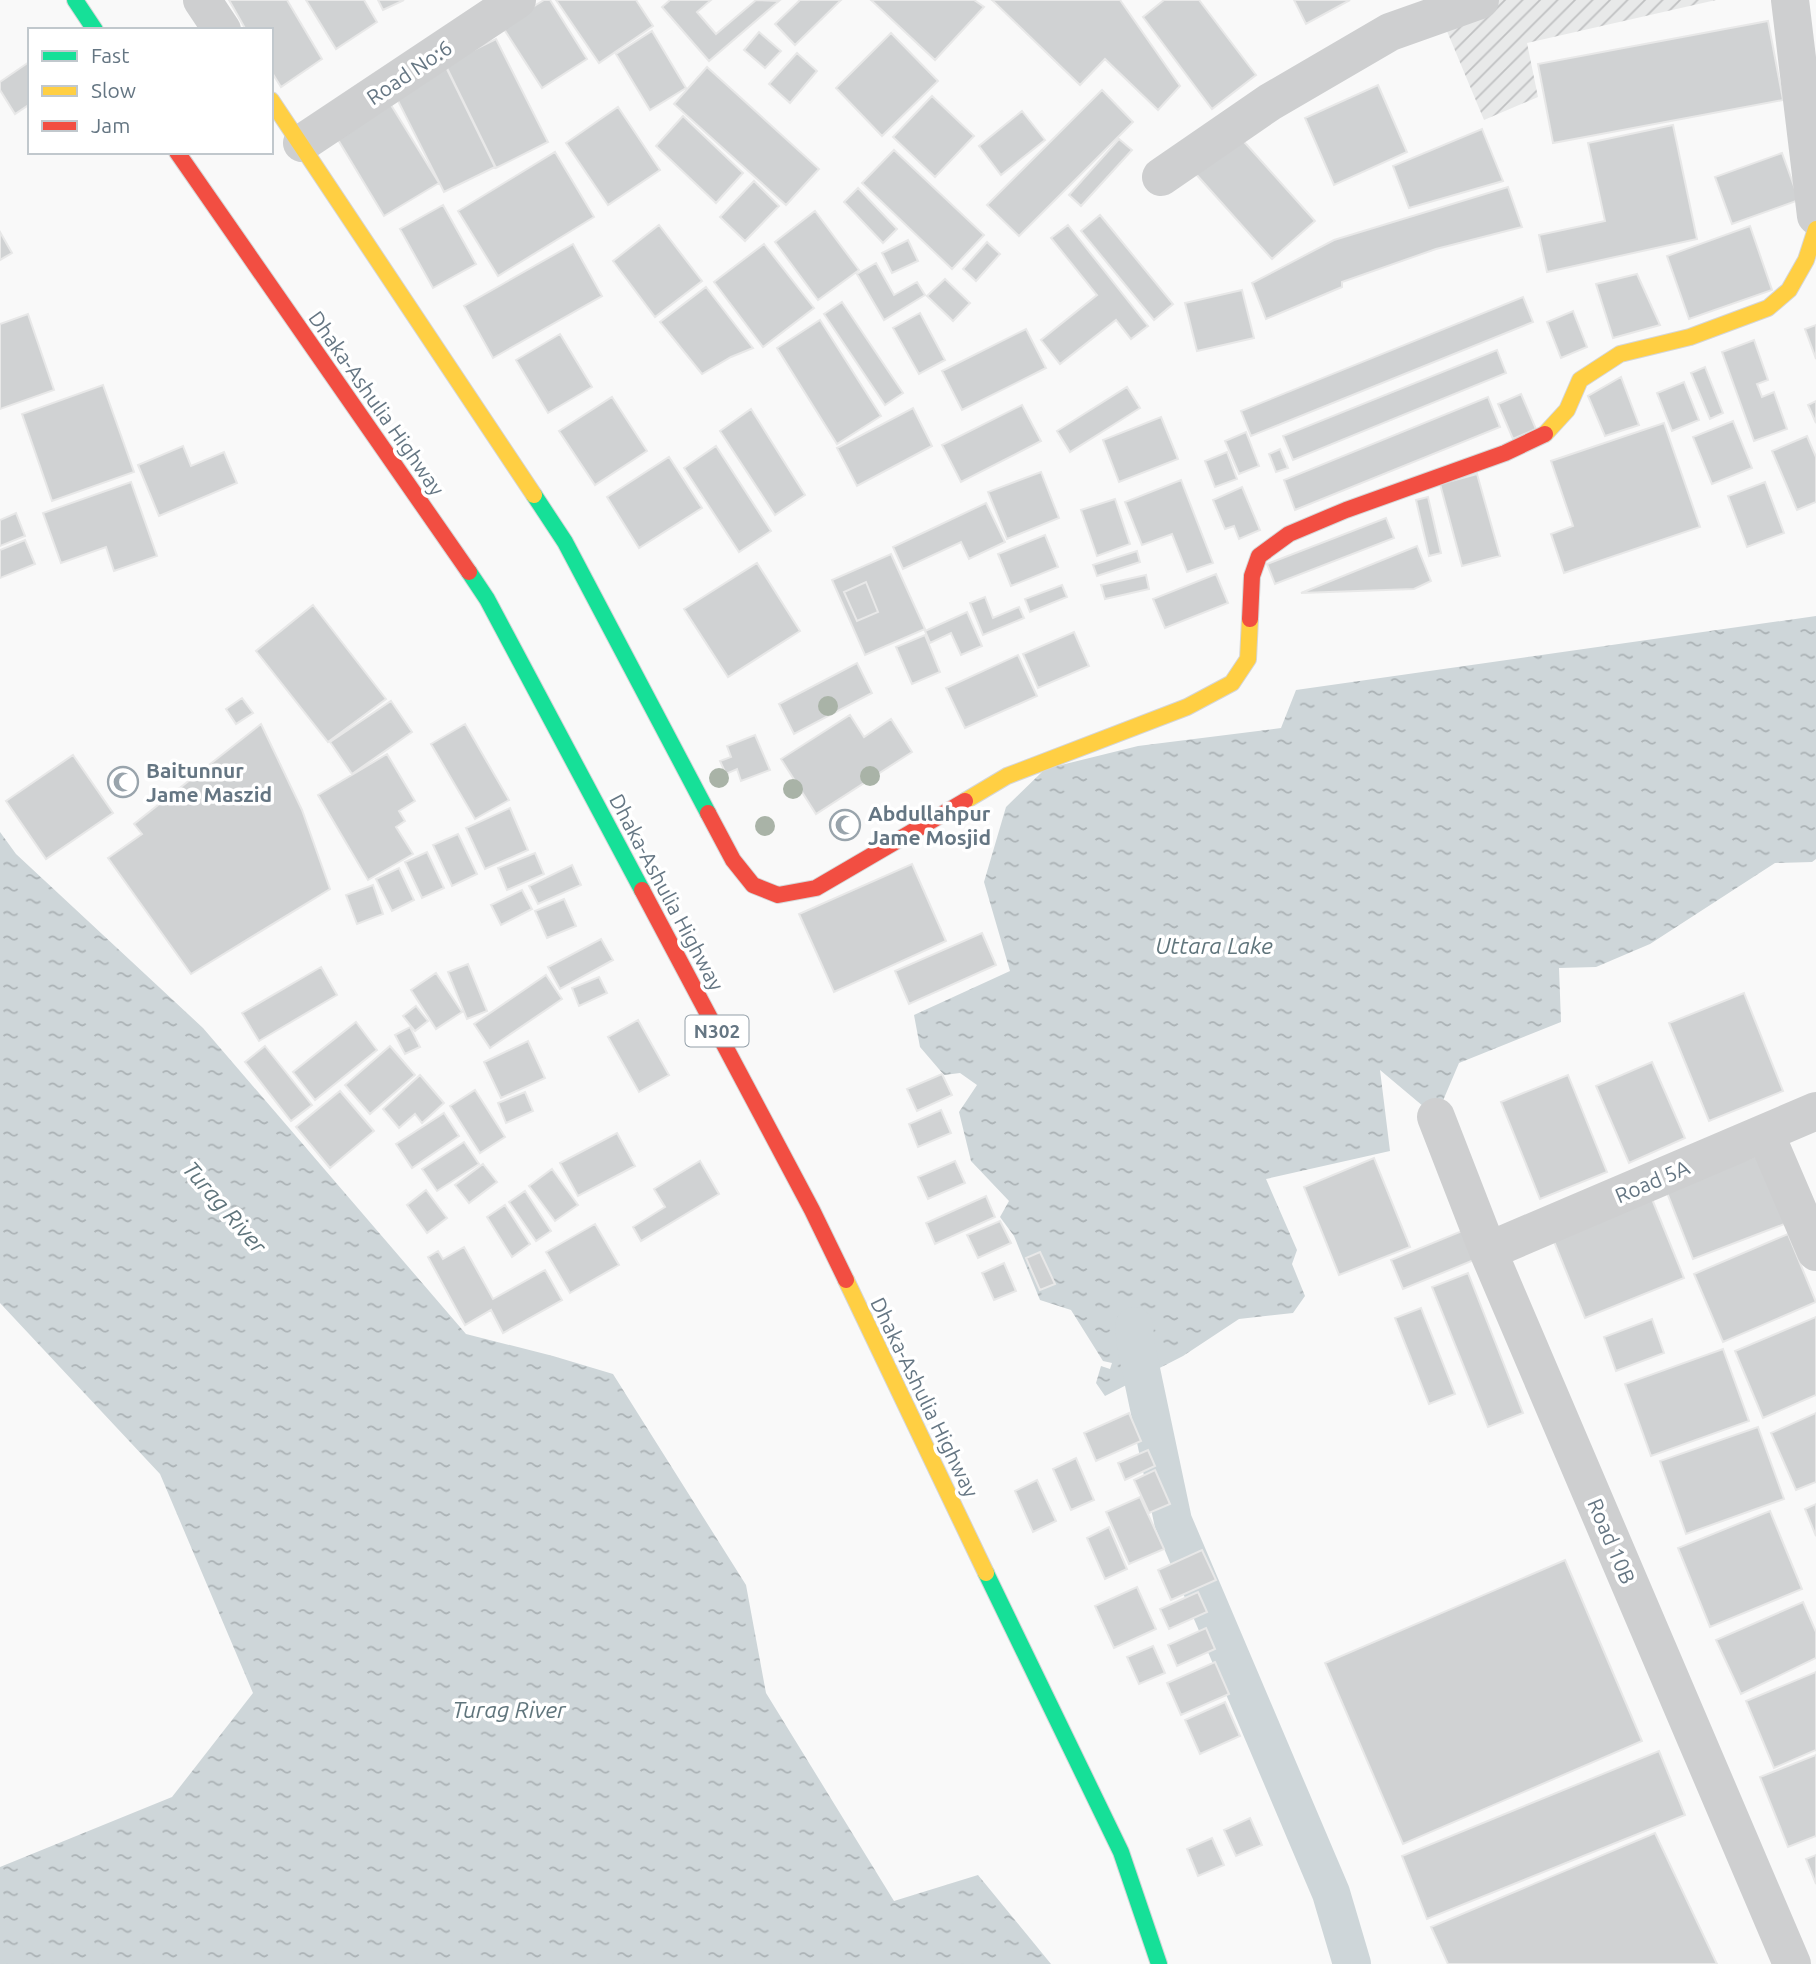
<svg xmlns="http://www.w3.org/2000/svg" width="1816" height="1964" font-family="Ubuntu,sans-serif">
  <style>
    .industrial { fill: url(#industrial-furrows) }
    .water { fill: url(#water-ripples) }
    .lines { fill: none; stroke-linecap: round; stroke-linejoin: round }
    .canal { stroke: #ced6d9; stroke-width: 38 }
    .building { fill: #d0d2d3; stroke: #e8e8e8; stroke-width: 2 }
    .fast-casing { stroke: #d5d6d7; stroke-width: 18 }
    .slow-casing { stroke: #d5d6d7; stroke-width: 18 }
    .jam-casing { stroke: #d5d6d7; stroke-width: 18 }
    .street { stroke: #cecfd0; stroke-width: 38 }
    .fast { stroke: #16e098; stroke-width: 16 }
    .slow { stroke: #ffcf43; stroke-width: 16 }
    .jam { stroke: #f24e42; stroke-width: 16 }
    .tree { fill: #a9b3a7 }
    .labels { text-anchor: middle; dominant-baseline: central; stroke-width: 7; stroke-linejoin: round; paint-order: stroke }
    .shield { fill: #fff; stroke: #939fa8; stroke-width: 2 }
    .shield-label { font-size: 19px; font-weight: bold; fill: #657683 }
    .street-label { font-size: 21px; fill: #657683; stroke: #fff }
    .poi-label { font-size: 21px; font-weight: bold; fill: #657683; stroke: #fff; text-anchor: start }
    .water-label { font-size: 23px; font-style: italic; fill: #60757c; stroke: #fff }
  </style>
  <defs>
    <pattern id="industrial-furrows" width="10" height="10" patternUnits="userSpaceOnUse" patternTransform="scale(1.75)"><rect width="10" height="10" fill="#e8e9e9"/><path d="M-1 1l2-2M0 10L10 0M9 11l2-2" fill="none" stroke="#c0c1c2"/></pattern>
    <pattern id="water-ripples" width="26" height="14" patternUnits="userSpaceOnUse" patternTransform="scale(1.75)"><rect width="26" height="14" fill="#ced6d9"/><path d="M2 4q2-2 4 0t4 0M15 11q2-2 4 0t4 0" fill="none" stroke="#abb2b5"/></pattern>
  </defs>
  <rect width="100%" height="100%" fill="#f9f9f9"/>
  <path class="industrial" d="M1434,0h282l-189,43 11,54 -54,23z"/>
  <path class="water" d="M1816,616v243l-4,3 -37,1 -125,81 -54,23 -37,1 2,54 -102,41 -23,54 -56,-47 10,81 -124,28 31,71 -5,14 13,32 -12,17 -54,6 -56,37 -78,40 -9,-13 5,-17 9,3 2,-6 -9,-2 -32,-51 -31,-10 -26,-64 -14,-19 9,-16 -38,-40 -12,-49 18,-27 -17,-12 -16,2 -24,-28 -6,-32 96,-44 -26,-89 22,-75 39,-38 93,-23 143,-18 15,-38z
    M0,832l16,22 187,174 263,306 87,22 60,18 133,211 20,108 128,208 84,-26 73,89h-1051v-97l172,-70 81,-104 -93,-219 -160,-171z"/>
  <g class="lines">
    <path class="canal" d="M1134,1326l2,20 37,175 158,372 21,71"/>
  </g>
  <path class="building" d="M229,0h58l35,59 -41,28 -10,-16v-41h-25z
    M306,0h58l13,22 -41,27z
    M378,0h26l-21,10z
    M544,0h6l37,59 -45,29 -40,-62z
    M556,0h80l17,26 -54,37z
    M670,0h41l-14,12 19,22 40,-34 23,1 -70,60 -47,-54z
    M800,0h41l-46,45 -20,-21z
    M871,0h103l10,7 -49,53z
    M992,0h128l60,86 -22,24 -53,-51 -25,26z
    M1164,0h35l57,75 -44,34 -69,-92z
    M1294,0h56l-44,24z
    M1768,21l15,79 -230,43 -15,-79z
    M652,31l34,57 -36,22 -34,-56z
    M759,32l22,19 -16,17 -21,-18z
    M891,33l47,48 -56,55 -46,-48z
    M496,39l52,103 -52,26 -51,-104z
    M797,53l20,18 -27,32 -21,-19z
    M29,62l1,42 -15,10 -15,-24v-8z
    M444,63l51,104 -51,25 -52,-103z
    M707,67l112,102 -33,36 -112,-101z
    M1378,85l29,67 -73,33 -29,-67z
    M1102,90l31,32 -114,114 -32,-31z
    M932,96l42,40 -39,41 -42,-40z
    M391,105l48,78 -55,33 -47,-78z
    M618,107l42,63 -52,35 -42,-62z
    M1022,111l23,29 -44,35 -22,-29z
    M683,116l60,57 -27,30 -60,-57z
    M1673,125l24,114 -150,33 -8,-37 66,-14 -17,-78z
    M1482,129l21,52 -94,27 -16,-42z
    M1238,135l77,86 -43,38 -77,-86z
    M1119,139l13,11 -51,56 -12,-11z
    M894,150l90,85 -32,34 -90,-86z
    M555,152l39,65 -96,59 -40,-65z
    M1782,153l17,47 -67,24 -17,-47z
    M754,181l25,25 -34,35 -25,-24z
    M1508,187l14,40 -86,22 -94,33v5l-76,32 -14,-36 82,-43z
    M858,188l39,41 -14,14 -39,-41z
    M443,205l33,59 -43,24 -33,-59z
    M815,211l44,59 -41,30 -43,-58z
    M1100,215l73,89 -19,16 -73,-89z
    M659,225l43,56 -47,36 -42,-56z
    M1068,225l80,101 -17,13 -15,-19 -56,44 -19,-24 56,-45 -46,-57z
    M1750,226l22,64 -83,29 -22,-63z
    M0,232l12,21 -12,7z
    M908,240l10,21 -26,12 -10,-20z
    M987,242l13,12 -24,27 -13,-12z
    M573,244l29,52 -109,62 -29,-52z
    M764,244l50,64 -51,39 -49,-65z
    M876,263l18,32 23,-13 8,13 -41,25 -27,-46z
    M1637,274l23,51 -47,13 -17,-54z
    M945,279l25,24 -17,18 -26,-25z
    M706,287l47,61 -22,9 -29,17 -42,-52z
    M1242,290l12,48 -57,13 -12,-48z
    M1523,297l10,25 -282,114 -10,-25z
    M842,302l61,91 -18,12 -61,-91z
    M1573,311l14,36 -26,11 -14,-36z
    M920,313l25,47 -26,14 -26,-46z
    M28,314l26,76 -54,19v-85z
    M820,320l61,96 -44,28 -60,-96z
    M1816,325v34l-11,-30z
    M1026,329l20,39 -84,42 -20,-39z
    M560,334l32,53 -44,26 -32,-53z
    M1754,340l14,40 -11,4 5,13 12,-5 13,37 -33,12 -32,-89z
    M1497,350l9,23 -213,87 -10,-24z
    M1705,367l18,46 -13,6 -19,-46z
    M1621,377l18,48 -34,11 -17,-40z
    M1684,382l15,38 -27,11 -15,-38z
    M103,385l31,87 -82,29 -30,-87z
    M1127,387l13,21 -70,44 -13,-21z
    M1521,394l15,35 -23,10 -15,-35z
    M612,397l35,54 -52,34 -36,-54z
    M1488,397l12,30 -205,83 -11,-30z
    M1816,401v22l-8,-18z
    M1022,405l19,36 -80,41 -19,-37z
    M913,408l19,38 -75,40 -20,-38z
    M751,409l54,86 -30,20 -55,-84z
    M1161,417l17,42 -59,23 -16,-42z
    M1733,421l19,47 -40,16 -19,-47z
    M1664,423l36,104 -136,46 -13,-39 22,-8 -22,-65z
    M1246,432l13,34 -20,8 -14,-33z
    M1807,436l9,21v45l-19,8 -25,-59z
    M183,446l8,20 33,-14 13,31 -78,33 -21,-51z
    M716,446l55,85 -32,21 -55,-84z
    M1280,449l8,19 -12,4 -7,-18z
    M1227,452l10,27 -22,8 -10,-26z
    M669,457l33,51 -63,40 -32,-51z
    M1041,472l18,46 -52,21 -19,-47z
    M1477,474l23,82 -38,10 -22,-82z
    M1181,480l32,83 -26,9 -15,-38 -30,11 -17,-43z
    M131,482l26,74 -43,15 -8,-24 -45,16 -18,-50z
    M1765,482l19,51 -37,14 -19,-51z
    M1242,487l18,43 -21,9 -5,-13 -9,3 -12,-29z
    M1428,497l13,56 -12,3 -13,-56z
    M1115,499l15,45 -33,12 -16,-46z
    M986,503l19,39 -36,17 -8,-17 -58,27 -10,-22z
    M16,513l9,23 -25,10v-26z
    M1386,518l8,20 -119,46 -8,-20z
    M1045,535l13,32 -47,19 -13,-32z
    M25,540l10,24 -35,14v-28z
    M1417,546l14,35 -17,8 -113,4z
    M1137,551l3,11 -43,14 -4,-11z
    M891,554l34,75 -60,26 -33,-75z
    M757,563l43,68 -72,46 -44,-68z
    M1216,574l12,29 -63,25 -12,-29z
    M1146,575l3,14 -44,10 -4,-14z
    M866,582l12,30 -21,9 -13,-29z
    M1062,585l5,12 -37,15 -5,-13z
    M985,597l8,21 26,-11 5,11 -41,17 -13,-32z
    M313,605l73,94 -58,43 -72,-91z
    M967,612l15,34 -21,9 -10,-22 -21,10 -5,-12z
    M1074,632l15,34 -51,22 -15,-34z
    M925,635l15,37 -28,12 -16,-37z
    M1018,655l19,41 -72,32 -19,-40z
    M857,663l15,30 -78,41 -15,-30z
    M242,698l11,15 -17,11 -10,-15z
    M391,701l21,31 -60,42 -22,-32z
    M850,715l14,22 27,-18 21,33 -96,62 -35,-55z
    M261,724l41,86 28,79 -139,85 -83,-116 34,-24 -8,-10z
    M465,724l44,76 -34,19 -44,-75z
    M755,735l15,35 -29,11 -4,-12 -11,5 -6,-13 11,-4 -4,-11z
    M387,754l28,47 -16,10 6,10 -9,6 17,27 -45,26 -50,-85z
    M73,755l40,58 -67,46 -40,-58z
    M510,808l18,42 -43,19 -19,-41z
    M458,834l19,40 -25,12 -19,-41z
    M427,852l17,36 -22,10 -17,-36z
    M535,853l9,21 -37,16 -9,-22z
    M912,864l34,77 -112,51 -35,-78z
    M572,865l9,20 -43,19 -9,-18z
    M399,868l15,32 -22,11 -16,-32z
    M373,885l10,29 -26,10 -11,-29z
    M522,890l10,19 -31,16 -10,-20z
    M564,899l12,27 -29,12 -12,-27z
    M982,933l14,32 -87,39 -14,-33z
    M601,939l12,21 -53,29 -12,-22z
    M468,964l19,47 -20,8 -19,-47z
    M321,967l16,28 -78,46 -17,-28z
    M436,973l26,39 -26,17 -25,-39z
    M546,975l16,24 -72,49 -16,-24z
    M599,977l8,16 -28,13 -7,-18z
    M1744,993l39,98 -74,30 -40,-98z
    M416,1006l12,15 -13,10 -12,-15z
    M638,1020l31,55 -30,17 -31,-55z
    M356,1022l21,28 -62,50 -22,-28z
    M410,1027l10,20 -15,7 -10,-19z
    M528,1041l17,37 -44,20 -17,-36z
    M265,1046l47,59 -21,16 -46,-59z
    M390,1046l25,29 -45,39 -25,-29z
    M1652,1062l33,76 -56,25 -33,-77z
    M942,1074l10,21 -35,16 -10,-22z
    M420,1075l24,28 -22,20 -7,-9 -16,14 -16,-19z
    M1568,1075l39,97 -67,27 -39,-97z
    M475,1090l30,47 -25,16 -30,-47z
    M340,1091l34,40 -44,37 -34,-41z
    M525,1092l8,19 -27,12 -8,-20z
    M941,1110l10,23 -33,14 -9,-23z
    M444,1113l15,23 -47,32 -16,-24z
    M617,1133l18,33 -57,30 -18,-33z
    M464,1142l15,22 -42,27 -15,-22z
    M1761,1154l26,69 -94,36 -27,-69z
    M1374,1158l36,89 -71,28 -35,-88z
    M700,1161l19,33 -78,47 -8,-14 32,-20 -11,-18z
    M955,1161l10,22 -37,16 -10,-22z
    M483,1164l14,18 -28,21 -14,-18z
    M552,1169l26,36 -23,16 -26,-35z
    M426,1190l21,28 -20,15 -20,-28z
    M525,1191l26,40 -15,10 -27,-39z
    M986,1196l9,21 -60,27 -9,-21z
    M1652,1199l32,79 -99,40 -32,-79z
    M505,1205l25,39 -18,13 -25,-40z
    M1000,1221l11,22 -33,15 -11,-23z
    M595,1224l24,41 -49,28 -24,-41z
    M1462,1231l12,29 -71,29 -12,-29z
    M1788,1234l28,68 -93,40 -29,-68z
    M464,1247l29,52 52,-29 17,30 -59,33 -12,-23 -26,15 -37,-68 10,-6 5,8z
    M1040,1252l15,32 -15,6 -14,-32z
    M1004,1263l12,28 -22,9 -12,-27z
    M1468,1273l55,140 -35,14 -56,-140z
    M1421,1308l34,86 -26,10 -34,-86z
    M1816,1317v78l-53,23 -28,-67z
    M1652,1319l12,34 -48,18 -12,-34z
    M1723,1349l26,72 -98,35 -26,-72z
    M1129,1413l12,28 -45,20 -12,-28z
    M1816,1413v69l-20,8 -25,-57z
    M1758,1427l26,72 -98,35 -26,-73z
    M1148,1450l7,16 -30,14 -7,-17z
    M1076,1458l18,42 -23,10 -18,-41z
    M1155,1470l15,34 -21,9 -15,-33z
    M1037,1480l19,41 -23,11 -18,-41z
    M1140,1497l24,52 -35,15 -23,-52z
    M1816,1504v32l-11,-27z
    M1770,1511l32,78 -92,38 -32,-79z
    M1109,1527l18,42 -22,10 -18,-41z
    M1202,1550l14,30 -45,20 -13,-30z
    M1565,1560l77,181 -239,103 -78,-181z
    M1137,1587l19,42 -42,19 -19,-42z
    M1198,1592l9,20 -38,17 -9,-20z
    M1803,1602l13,30v26l-75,36 -25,-54z
    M1206,1628l9,21 -38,17 -9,-21z
    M1153,1646l12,27 -26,11 -12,-27z
    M1215,1662l14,32 -48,21 -14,-32z
    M1816,1672v78l-42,18 -28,-67z
    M1225,1702l15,34 -40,18 -15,-34z
    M1659,1751l26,64 -258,104 -25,-63z
    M1816,1755v81l-28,11 -28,-70z
    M1250,1818l12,27 -26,11 -12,-26z
    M1655,1833l62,131h-269l-17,-37z
    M1212,1838l12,27 -26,11 -11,-27z
    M1816,1855v29l-10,-25z"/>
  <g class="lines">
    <g class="fast-casing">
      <path id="fast" d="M75,0l20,30
        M534,495l31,47 143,271
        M469,572l18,27 155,291
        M986,1573l135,279 38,112"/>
    </g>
    <g class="slow-casing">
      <path id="slow" d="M271,100l263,395
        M1545,434l22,-24 13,-30 40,-26 70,-17 78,-29 21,-18 17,-30 10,-31
        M965,801l42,-25 180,-69 45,-24 16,-24 2,-40
        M846,1280l140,293"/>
    </g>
    <g class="jam-casing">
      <path id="jam" d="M177,152l292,420
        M1250,619l2,-43 7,-20 30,-22 57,-24 159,-57 40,-19
        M708,813l25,47 20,25 25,10 38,-7 149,-87
        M642,890l170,320 34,70"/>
    </g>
    <path class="street" d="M202,0l20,30
      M1790,0l26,216
      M302,143l215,-143
      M1161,177l109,-75 120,-70 90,-32
      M1436,1117l52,134 304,713
      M1765,1133l51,119
      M1488,1251l328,-140"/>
    <use href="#fast" class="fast"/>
    <use href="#slow" class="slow"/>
    <use href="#jam" class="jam"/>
  </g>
  <g class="tree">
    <circle cx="828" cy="706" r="10"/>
    <circle cx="870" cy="776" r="10"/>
    <circle cx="719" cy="778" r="10"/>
    <circle cx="793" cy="789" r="10"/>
    <circle cx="765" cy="826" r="10"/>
  </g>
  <defs>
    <g id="mosque-ring" transform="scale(1.575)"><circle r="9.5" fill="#fff" stroke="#99a4ac" stroke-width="1.5"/><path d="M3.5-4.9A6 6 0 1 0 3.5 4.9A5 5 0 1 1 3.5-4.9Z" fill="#99a4ac"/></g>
  </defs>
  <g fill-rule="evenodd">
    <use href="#mosque-ring" x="123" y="782"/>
    <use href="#mosque-ring" x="845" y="825"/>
  </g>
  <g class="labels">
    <rect class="shield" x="685.5" y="1015.5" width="63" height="31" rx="5"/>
    <g class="shield-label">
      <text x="717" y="1031">N302</text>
    </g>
    <g class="street-label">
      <text transform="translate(409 72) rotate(-34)">Road No:6</text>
      <text transform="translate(377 403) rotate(55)">Dhaka-Ashulia Highway</text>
      <text transform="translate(667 892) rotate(62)">Dhaka-Ashulia Highway</text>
      <text transform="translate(1652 1181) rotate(-23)">Road 5A</text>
      <text transform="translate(925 1397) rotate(64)">Dhaka-Ashulia Highway</text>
      <text transform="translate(1612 1541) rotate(67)">Road 10B</text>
    </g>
    <g class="poi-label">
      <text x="146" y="770">Baitunnur<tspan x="146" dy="24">Jame Maszid</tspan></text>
      <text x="868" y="813">Abdullahpur<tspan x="868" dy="24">Jame Mosjid</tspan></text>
    </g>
    <g class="water-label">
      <text x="1214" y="945">Uttara Lake</text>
      <text transform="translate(225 1207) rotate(49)">Turag River</text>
      <text x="509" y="1709">Turag River</text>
    </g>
  </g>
  <rect x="28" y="28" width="245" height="126" fill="#ffffff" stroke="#c1c8cd" stroke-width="2"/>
  <rect x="42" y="51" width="35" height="10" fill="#16e098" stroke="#c1c8cd" stroke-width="2"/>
  <text x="91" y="63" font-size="21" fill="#657683">Fast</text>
  <rect x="42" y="86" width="35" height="10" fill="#ffcf43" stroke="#c1c8cd" stroke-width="2"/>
  <text x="91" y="98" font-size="21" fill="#657683">Slow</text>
  <rect x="42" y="121" width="35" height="10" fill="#f24e42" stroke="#c1c8cd" stroke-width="2"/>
  <text x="91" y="133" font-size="21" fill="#657683">Jam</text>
</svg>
